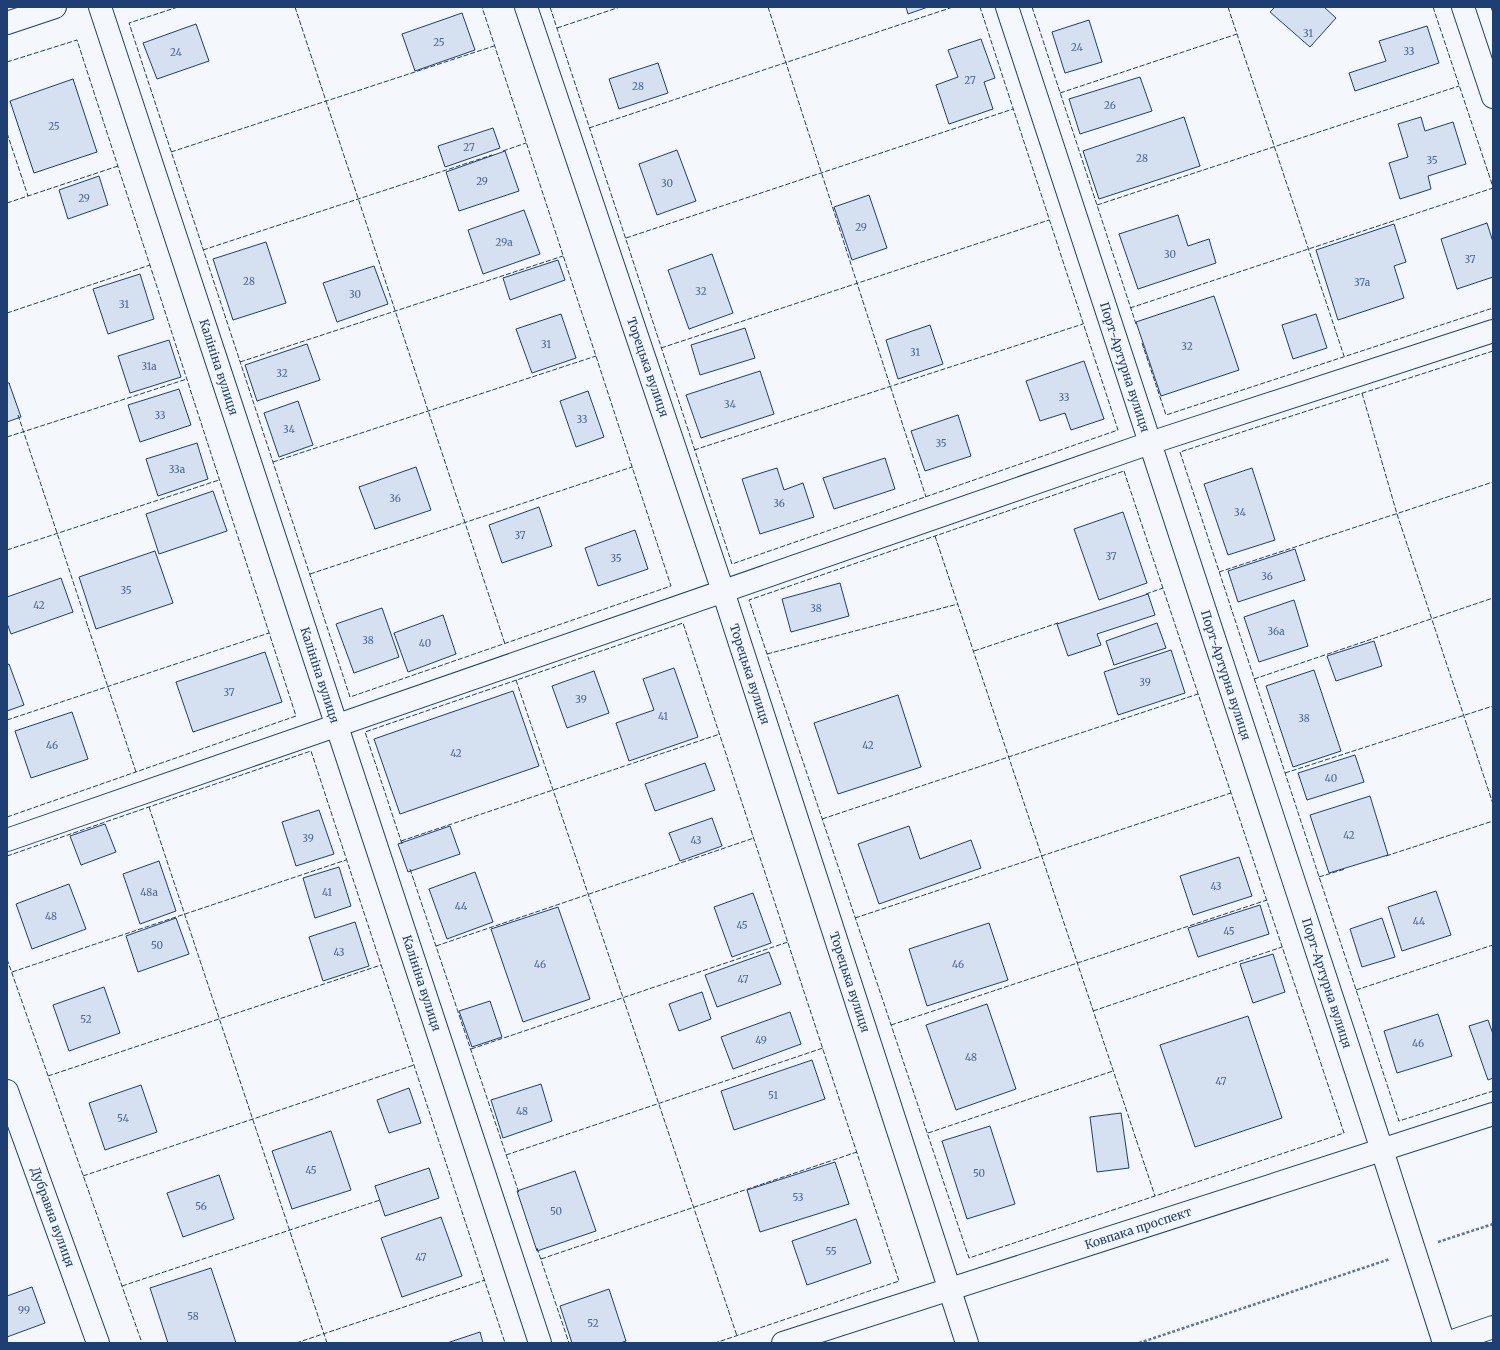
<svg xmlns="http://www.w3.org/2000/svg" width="1500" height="1350" font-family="Merriweather,serif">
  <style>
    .building { fill: #d5e0f0; stroke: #1d3f73 }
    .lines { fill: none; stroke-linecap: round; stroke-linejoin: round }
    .minor-casing { stroke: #1d3f73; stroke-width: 24 }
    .path { stroke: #5e769c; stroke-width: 2.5; stroke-dasharray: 3 2; stroke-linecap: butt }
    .minor { stroke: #f4f7fb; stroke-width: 22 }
    .fence { stroke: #1d3f73; stroke-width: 1; stroke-dasharray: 5 2; stroke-linecap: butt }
    .labels { text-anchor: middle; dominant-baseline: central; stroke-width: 3; stroke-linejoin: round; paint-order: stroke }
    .number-label { font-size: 10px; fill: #4b6792 }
    .street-label { font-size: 12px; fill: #1d3f73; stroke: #f4f7fb }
  </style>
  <rect width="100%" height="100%" fill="#f4f7fb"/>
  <path class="building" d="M906,7h22l-20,7z
    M1275,7h49l12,11 -26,29 -40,-35z
    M462,13l13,37 -60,21 -13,-37z
    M1089,20l13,42 -37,11 -13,-41z
    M196,24l13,37 -52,18 -14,-36z
    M1427,26l12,37 -84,28 -6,-18 37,-12 -7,-20z
    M981,39l14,39 -11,4 9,27 -44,15 -13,-39 22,-8 -10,-27z
    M658,63l10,30 -49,16 -10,-30z
    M1140,77l12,34 -72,23 -11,-35z
    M73,79l24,73 -63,21 -24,-72z
    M1184,117l16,49 -101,33 -16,-48z
    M1421,117l4,14 28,-9 13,42 -38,12 3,13 -31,10 -11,-36 19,-6 -10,-33z
    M493,128l7,20 -55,19 -7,-21z
    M677,150l19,51 -39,14 -18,-51z
    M505,151l14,40 -60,20 -13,-39z
    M99,176l9,29 -40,14 -9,-29z
    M869,195l18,53 -35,12 -18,-53z
    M524,210l16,44 -57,20 -15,-44z
    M1178,215l10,31 21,-7 7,24 -78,26 -19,-55z
    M1487,223l6,19v35l-36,12 -16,-50z
    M1394,224l12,38 -12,4 10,32 -66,22 -22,-70z
    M266,242l20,61 -53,17 -20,-61z
    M712,254l21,59 -44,16 -21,-59z
    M558,260l7,20 -55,20 -7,-22z
    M374,266l14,38 -51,18 -14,-39z
    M140,274l14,45 -46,15 -15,-45z
    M1214,296l25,74 -78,26 -25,-74z
    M561,314l15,44 -44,15 -16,-44z
    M1316,314l11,34 -34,11 -11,-34z
    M930,325l13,39 -45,15 -12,-39z
    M745,328l10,30 -55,17 -9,-30z
    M169,340l12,37 -51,16 -12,-37z
    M307,344l13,36 -63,21 -12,-36z
    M1084,361l20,58 -33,11 -6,-17 -25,8 -14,-40z
    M760,371l14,43 -73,24 -15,-43z
    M7,383h2l12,34 -14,5z
    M179,389l12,36 -51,17 -12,-37z
    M588,391l16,46 -28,10 -16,-46z
    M298,401l15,44 -34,12 -15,-44z
    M958,415l13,41 -46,15 -14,-40z
    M197,443l11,36 -50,17 -12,-37z
    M885,458l10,31 -61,20 -11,-31z
    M416,467l15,43 -56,19 -16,-42z
    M777,468l7,22 19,-7 11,34 -54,17 -18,-55z
    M1252,468l23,72 -47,15 -24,-71z
    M213,491l14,40 -68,23 -13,-40z
    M539,507l13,39 -50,17 -13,-38z
    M1123,512l24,71 -48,17 -25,-71z
    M635,530l13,39 -50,17 -13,-38z
    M1295,549l10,31 -67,22 -10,-31z
    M155,551l18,52 -77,26 -17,-52z
    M61,578l12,34 -62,22 -4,-11v-26z
    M840,583l9,33 -58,16 -9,-33z
    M1148,594l7,21 -58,19 4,11 -33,11 -11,-32z
    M1294,600l14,46 -49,16 -15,-45z
    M382,608l17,49 -45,16 -18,-49z
    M443,615l13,39 -48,18 -14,-39z
    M1157,623l9,25 -52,17 -8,-24z
    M1374,641l8,25 -46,15 -9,-25z
    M1171,650l14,43 -67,22 -14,-43z
    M265,652l17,50 -89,30 -17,-50z
    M9,664l15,41 -17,6v-46z
    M674,668l24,69 -69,24 -13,-38 38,-13 -11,-31z
    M1314,670l27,81 -48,16 -27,-81z
    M594,671l15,42 -42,15 -15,-42z
    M513,691l26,75 -139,48 -26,-75z
    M898,695l23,72 -83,27 -24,-71z
    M72,712l16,47 -57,19 -16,-47z
    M1355,755l9,27 -57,18 -9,-27z
    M705,763l10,27 -60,21 -10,-27z
    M1370,796l18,59 -59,18 -19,-58z
    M319,810l15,44 -38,12 -14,-44z
    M712,818l10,28 -42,15 -11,-28z
    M105,824l11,28 -35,13 -11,-29z
    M450,826l10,28 -52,18 -10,-28z
    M909,826l11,33 51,-19 10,28 -102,36 -21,-60z
    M1239,857l13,39 -59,19 -13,-39z
    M159,861l17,50 -36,13 -17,-50z
    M339,867l12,39 -36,12 -12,-40z
    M475,872l18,50 -46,17 -18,-50z
    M69,884l17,45 -54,20 -16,-45z
    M1436,891l15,44 -49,16 -14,-44z
    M753,893l18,50 -39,14 -18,-50z
    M1260,905l9,29 -71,23 -10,-29z
    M558,907l32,92 -67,23 -32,-93z
    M176,918l13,36 -51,18 -12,-36z
    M1382,918l13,39 -33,10 -12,-38z
    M355,922l14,44 -46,15 -14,-44z
    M989,923l19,57 -81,26 -18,-57z
    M769,952l12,32 -64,23 -12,-32z
    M1273,954l12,38 -32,11 -13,-39z
    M104,987l16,46 -51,18 -16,-46z
    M702,992l9,27 -32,12 -10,-27z
    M490,1001l12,36 -30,10 -13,-36z
    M987,1004l29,85 -60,21 -30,-85z
    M790,1012l11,32 -68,25 -12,-32z
    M1438,1014l14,42 -55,17 -13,-42z
    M1248,1016l34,102 -87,29 -35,-102z
    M1488,1020l5,14v44l-5,2 -19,-54z
    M812,1060l13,39 -91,31 -13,-39z
    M541,1084l11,37 -49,17 -12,-38z
    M141,1085l16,47 -52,18 -16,-47z
    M409,1088l12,35 -32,10 -12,-33z
    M1121,1113l8,55 -32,4 -7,-55z
    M990,1126l25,78 -48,15 -25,-78z
    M331,1131l20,59 -59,19 -20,-58z
    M835,1162l14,42 -89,28 -13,-42z
    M429,1168l10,30 -54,18 -10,-30z
    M575,1171l21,60 -59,20 -20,-60z
    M219,1175l15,44 -51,18 -16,-44z
    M441,1217l21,59 -60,21 -21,-59z
    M856,1219l15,44 -64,22 -15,-44z
    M211,1268l25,75h-68l-18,-55z
    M32,1287l13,36 -38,14v-41z
    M609,1289l17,52 -6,2h-48l-12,-37z
    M480,1332l3,11h-36z"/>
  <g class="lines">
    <g class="minor-casing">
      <path id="minor" d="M100,7l440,1336
        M526,7l197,584 244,752
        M1007,7l375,1143 62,193
        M1463,7l30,90
        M7,23l48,-16
        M7,840l1143,-397 343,-112
        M7,1091l91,252
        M783,1343l710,-229
        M1447,1343l46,-16"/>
    </g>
    <path class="path" d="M1438,1242l55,-18
      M1139,1343l251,-84"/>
    <use href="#minor" class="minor"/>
    <path class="fence" d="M178,7l-49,16 221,674 321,-111 -189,-579
      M295,7l210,637
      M550,7l182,557 386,-134 -138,-423
      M768,7l158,490
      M1032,7l104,317
      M1228,7l116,349
      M1433,7l60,180
      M1491,7l2,6
      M557,28l63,-21
      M7,62l70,-22 219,676 -289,101
      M1060,93l177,-59
      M589,128l364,-121
      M7,133l21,63
      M503,151l23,-8
      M171,152l323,-106
      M7,203l111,-37
      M1097,205l362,-119
      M626,238l387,-129
      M203,250l289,-95
      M1130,308l363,-120
      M7,313l143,-48
      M1142,343l24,72 327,-107
      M661,348l388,-128
      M1493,351l-313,101 219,669 94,-30
      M240,362l323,-106
      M1362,393l35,121 96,290
      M18,415l118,357
      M7,437l180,-58
      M694,450l389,-126
      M273,462l323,-106
      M1124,471l220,662 -375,125 -220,-658z
      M935,536l220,660
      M7,550l212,-70
      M1219,572l274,-90
      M310,574l322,-107
      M1146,594l17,-6
      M974,651l84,-28
      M767,654l191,-50
      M1254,679l239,-81
      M516,680l221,656
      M7,720l262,-87
      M1285,773l208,-67
      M149,807l178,536
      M822,819l376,-125
      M401,841l319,-107
      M402,844l-37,-112 318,-109 216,658 -184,62
      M7,856l304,-105 194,592
      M1386,856l107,-35
      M410,869l109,324
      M1319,877l26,-8
      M855,918l376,-125
      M436,946l318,-108
      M7,959l135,384
      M12,972l334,-112
      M1356,990l137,-45
      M1093,1011l189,-64
      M891,1025l376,-125
      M471,1049l317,-107
      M48,1076l333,-111
      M928,1133l185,-62
      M506,1155l317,-107
      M83,1176l331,-111
      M537,1248l32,95
      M541,1259l316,-107
      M122,1286l258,-86
      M296,1343l189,-63"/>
  </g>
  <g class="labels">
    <g class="number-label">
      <text x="1308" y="33">31</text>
      <text x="439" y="42">25</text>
      <text x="1077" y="47">24</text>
      <text x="1409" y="51">33</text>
      <text x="176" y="52">24</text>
      <text x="970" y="80">27</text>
      <text x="638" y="86">28</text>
      <text x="1110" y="105">26</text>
      <text x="54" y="126">25</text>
      <text x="469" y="147">27</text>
      <text x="1142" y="158">28</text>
      <text x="1432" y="160">35</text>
      <text x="482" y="181">29</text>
      <text x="667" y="183">30</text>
      <text x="84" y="198">29</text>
      <text x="861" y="227">29</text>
      <text x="504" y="242">29а</text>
      <text x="1170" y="254">30</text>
      <text x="1470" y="259">37</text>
      <text x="249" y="281">28</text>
      <text x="1362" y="282">37а</text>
      <text x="701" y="291">32</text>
      <text x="355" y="294">30</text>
      <text x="124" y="304">31</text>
      <text x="546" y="344">31</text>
      <text x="1187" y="346">32</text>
      <text x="915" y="352">31</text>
      <text x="149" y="366">31а</text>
      <text x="282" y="373">32</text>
      <text x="1064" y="397">33</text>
      <text x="730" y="404">34</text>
      <text x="160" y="415">33</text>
      <text x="582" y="419">33</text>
      <text x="289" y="429">34</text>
      <text x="941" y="443">35</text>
      <text x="177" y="469">33а</text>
      <text x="395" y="498">36</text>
      <text x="779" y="503">36</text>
      <text x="1240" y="512">34</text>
      <text x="520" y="535">37</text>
      <text x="1111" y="556">37</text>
      <text x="616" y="558">35</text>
      <text x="1267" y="576">36</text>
      <text x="126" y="590">35</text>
      <text x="39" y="605">42</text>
      <text x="816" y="608">38</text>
      <text x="1276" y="631">36а</text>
      <text x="368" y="640">38</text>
      <text x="425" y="643">40</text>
      <text x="1145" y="682">39</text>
      <text x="229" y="692">37</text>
      <text x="581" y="699">39</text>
      <text x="663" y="716">41</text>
      <text x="1304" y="718">38</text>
      <text x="52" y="745">46</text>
      <text x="868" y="745">42</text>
      <text x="456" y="753">42</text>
      <text x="1331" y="778">40</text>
      <text x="1349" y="835">42</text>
      <text x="308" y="838">39</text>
      <text x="696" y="840">43</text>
      <text x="1216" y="886">43</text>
      <text x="149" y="892">48а</text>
      <text x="327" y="892">41</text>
      <text x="461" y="906">44</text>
      <text x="51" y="916">48</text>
      <text x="1419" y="921">44</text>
      <text x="742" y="925">45</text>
      <text x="1229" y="931">45</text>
      <text x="157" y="945">50</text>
      <text x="339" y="952">43</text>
      <text x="540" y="964">46</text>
      <text x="958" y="964">46</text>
      <text x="743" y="979">47</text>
      <text x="86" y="1019">52</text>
      <text x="761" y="1040">49</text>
      <text x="1418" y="1043">46</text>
      <text x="971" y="1057">48</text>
      <text x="1221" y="1081">47</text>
      <text x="773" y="1095">51</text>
      <text x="522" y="1111">48</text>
      <text x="123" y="1118">54</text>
      <text x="311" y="1170">45</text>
      <text x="979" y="1173">50</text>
      <text x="798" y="1197">53</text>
      <text x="201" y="1206">56</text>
      <text x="556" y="1211">50</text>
      <text x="831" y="1251">55</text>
      <text x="421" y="1257">47</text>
      <text x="24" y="1310">99</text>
      <text x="193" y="1316">58</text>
      <text x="593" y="1323">52</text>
    </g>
    <g class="street-label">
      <text transform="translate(219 367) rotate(72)">Калініна вулиця</text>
      <text transform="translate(648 367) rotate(71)">Торецька вулиця</text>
      <text transform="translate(1125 367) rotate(72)">Порт-Артурна вулиця</text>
      <text transform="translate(750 674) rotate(72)">Торецька вулиця</text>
      <text transform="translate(320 675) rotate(72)">Калініна вулиця</text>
      <text transform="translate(1226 675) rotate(72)">Порт-Артурна вулиця</text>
      <text transform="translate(850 982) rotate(72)">Торецька вулиця</text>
      <text transform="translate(422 983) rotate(72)">Калініна вулиця</text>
      <text transform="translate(1327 983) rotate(72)">Порт-Артурна вулиця</text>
      <text transform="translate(53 1217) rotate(70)">Дубравна вулиця</text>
      <text transform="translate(1138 1228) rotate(-18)">Ковпака проспект</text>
    </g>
  </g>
  <rect width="1500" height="1350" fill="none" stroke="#1d3f73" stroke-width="16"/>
</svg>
